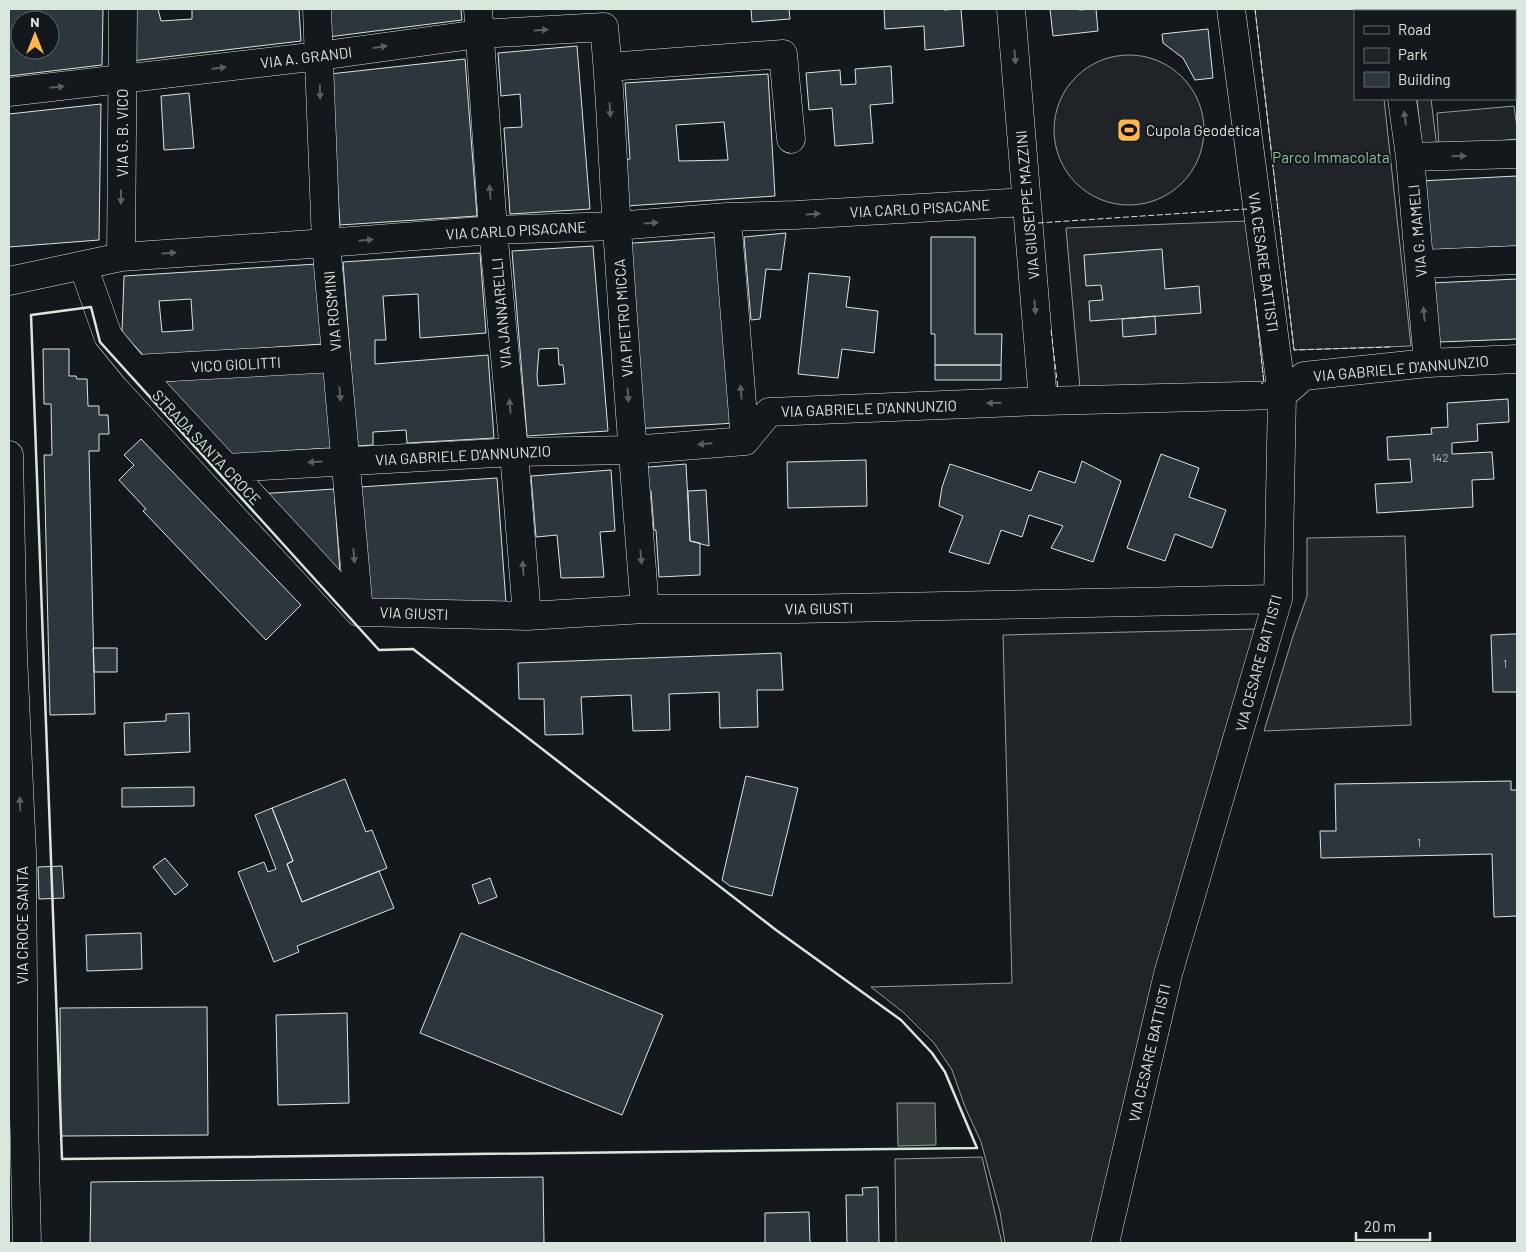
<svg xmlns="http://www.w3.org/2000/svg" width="1526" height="1252" font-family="Barlow,sans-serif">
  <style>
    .green { fill: #202428; stroke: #939e99 }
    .parking { fill: #24282b; stroke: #939e99 }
    .water { fill: #363b3e; stroke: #939e99 }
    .building { fill: #2c363c; stroke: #d8e6dc; fill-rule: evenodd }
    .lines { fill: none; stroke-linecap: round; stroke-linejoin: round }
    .minor-casing { stroke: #d8e6dc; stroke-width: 29 }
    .minor { stroke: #14181c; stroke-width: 28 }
    .fence { stroke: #d8e6dc; stroke-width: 1; stroke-dasharray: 6 2.5; stroke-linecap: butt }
    .wall { stroke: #d8e6dc; stroke-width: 2.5 }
    .oneway { fill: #59605f }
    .labels { text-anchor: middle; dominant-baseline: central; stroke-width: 4; stroke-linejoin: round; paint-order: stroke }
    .number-label { font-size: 12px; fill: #adbab4 }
    .street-label { font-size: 15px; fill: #d8e6dc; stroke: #14181c }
    .poi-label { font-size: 15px; fill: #d8e6dc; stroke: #14181c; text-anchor: start }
    .park-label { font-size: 15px; fill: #8ac095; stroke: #14181c }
  </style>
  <rect width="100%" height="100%" fill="#14181c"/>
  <path class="green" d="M1255,9h119v2h-19v88h29l27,247 -117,4z
    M1054 130a75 75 0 1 1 150 0a75 75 0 1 1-150 0Z
    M1417,99h14l6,49 -15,2z
    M1514,106l3,22v11l-78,8 -2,-34z
    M1247,221l17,162 -184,5 -14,-160z
    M1257,629l-160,614h-92l-5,-31 -19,-70 -16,-35 -13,-37 -18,-27 -30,-30 -33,-26 141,-4 -9,-348z"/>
  <path class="parking" d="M1405,536l6,189 -147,6 29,-95 14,-40v-58z
    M982,1157l20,86h-106l-1,-84z"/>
  <path class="water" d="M897,1103h38l1,42 -38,1z"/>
  <path class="building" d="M9,9h94l-1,56 -93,11zM20,20h30v30h-30z
    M133,9h25l3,12 31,-2v-10h107l2,32 -169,20z
    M326,9h135l1,11 -134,17z
    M751,9h38l1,10 -38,3z
    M884,9h60v1l17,-1 3,37 -39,4 -1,-24 -39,3z
    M1050,9h28l1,1 17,-1 2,22 -45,5z
    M1433,9h84v80l-2,1v-79h-83z
    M1208,29l5,49 -18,2 -12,-22 -20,-15 -1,-9z
    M577,46l13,163 -80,5 -6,-86 18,-1 -2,-33 -19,2 -3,-43z
    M465,59l12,157 -137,9 -10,-151z
    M891,66l2,37 -23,2 3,38 -38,3 -3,-38 -23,2 -3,-37 34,-3 1,15 15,-1 -1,-15z
    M768,74l7,122 -149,10 -3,-46 7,-1 -5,-76zM724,122l4,38 -49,1 -3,-36z
    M189,93l5,55 -30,2 -3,-54z
    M101,104l-2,136 -90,7v-133z
    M1517,176v70l-89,4 -9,-69z
    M786,233l-5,37 -15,-1 -6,50 -9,1 -7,-83z
    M721,237l15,186 -103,6 -14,-185z
    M931,237h44v97h27l-1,31h-66v-31h-4z
    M593,246l15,185 -81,5 -15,-185zM558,348l1,17h4l2,19 -27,2 -1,-11 2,-26z
    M1162,249l3,40 34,-3 2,27 -111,8 -1,-20 14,-1 -2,-15 -15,1 -2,-31z
    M480,253l6,80 -66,5 -2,-44 -35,2 3,44h-11v24l113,-9 6,83 -87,5 -1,-13 -33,2v13l-16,1 -14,-184z
    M317,264l6,80 -179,12 -22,-24 2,-56zM191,299l2,31 -31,2 -3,-31z
    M809,273l41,4 -4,30 32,4 -4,42 -32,-4 -4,29 -40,-4z
    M1517,279v60l-78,3 -7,-59z
    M1155,316l1,18 -33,3 -1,-18z
    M43,349h26v27h7l1,3h10l1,27h11v9h9l1,19h-10v17h-10l6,263 -45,1 -6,-260h8l-1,-51h-7z
    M935,365h66v15h-66z
    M325,369l6,79 -109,7 -66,-73z
    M1508,399l1,23 -32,2 1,17 -26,2v11l40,-2 2,27 -22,1 1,27 -96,6 -2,-29 37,-2 -2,-23 -22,1 -1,-23 45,-3 -1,-6 17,-1 -1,-24z
    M141,439l160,166 -35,35 -123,-129 3,-2 -27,-29 15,-15 -10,-10z
    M1161,454l38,14 -10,29 37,13 -14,38 -37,-14 -10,27 -38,-13z
    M866,460l1,46 -79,2 -1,-46z
    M1082,461l39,20 -28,81 -42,-14 12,-22 -34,-11 -7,22 -21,-7 -12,34 -40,-12 14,-36 -24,-10 3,-19 8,-23 81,27 8,-20 36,12z
    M686,464l4,77 10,2v32l-41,2 -3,-47h-2l-3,-39h-13l-1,-23z
    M611,470l4,61 -15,1 4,45 -43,1 -4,-43 -21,2 -5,-61z
    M497,478l9,125 -136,5 -10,-121z
    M334,489l6,83 -82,-78z
    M706,490l2,36 1,20 -19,-5 -2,-50z
    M1511,634h6v78v-20h-24l-2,-57z
    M93,648h24v24h-23z
    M781,653l2,37h-26l1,37 -38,1 -1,-36 -50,2 1,36 -37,1 -2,-36 -50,2 2,37 -38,1 -1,-36h-25l-1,-36z
    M189,713l1,39 -65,3 -1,-32 42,-2v-7z
    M746,776l52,12 -26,108 -42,-10 -8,-6z
    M345,779l21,53 6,-2 15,38 -85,34 -15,-38 6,-3 -21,-53z
    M1511,781v9h6v126l-23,1 -2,-63 -171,4 -1,-27h16l-1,-47z
    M194,787v19l-72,1v-19z
    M272,808l21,53 -6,3 15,38 77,-31 15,37 -97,38 2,6 -25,10 -36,-90 26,-10 4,10 8,-3 -21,-54z
    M165,858l23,27 -13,10 -22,-28z
    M62,866l2,32 -25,1 -1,-32z
    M490,878l7,19 -18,7 -7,-19z
    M141,933l1,36 -55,2 -1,-36z
    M461,933l202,82 -41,100 -202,-82z
    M207,1007l1,128 -147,1 -1,-128z
    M347,1013l2,90 -71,2 -2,-90z
    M543,1177l1,66h-454l1,-61z
    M878,1187l1,56h-32l-1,-48h17l-1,-7z
    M809,1212l1,31h-45v-30z"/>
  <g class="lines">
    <g class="minor-casing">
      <path id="minor" d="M317,9l9,234 33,369
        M478,9l15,221 21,222 13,164
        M1011,9l32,392
        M1389,9v2
        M608,67l175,-13 8,85
        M9,92l310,-36 160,-22 125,-7c7,66 8,133 13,200 8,128 18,255 28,382
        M1402,99l8,58 18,206
        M1410,157l107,-3
        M727,217l18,224
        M121,257l2,-248
        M1420,264l97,-4
        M83,265l25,71 27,33 224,243
        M9,281l112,-24 205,-14 167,-13 123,-4 111,-9 68,-2 231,-13
        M135,369l201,-11
        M9,455l4,200 9,198 2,265 3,125
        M227,468l287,-16 118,-2 113,-9 24,-29 274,-11 239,-6 22,-19 124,-13 89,-4
        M359,612l168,4 118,-7h150l483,-10
        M1105,1243l63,-269 110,-375 4,-204 -51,-386"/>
    </g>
    <use href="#minor" class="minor"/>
    <path class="fence" d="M1255,9l39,341 97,-3
      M1038,223l209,-14
      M1255,299l9,84h-3
      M1051,330l7,59"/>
    <path class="wall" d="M91,307l9,35 279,308 34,-1 363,281 125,90 31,33 13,19 32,76 -915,11 -31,-844z"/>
  </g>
  <defs><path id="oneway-solid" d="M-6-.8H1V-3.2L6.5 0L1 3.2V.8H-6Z" transform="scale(1.25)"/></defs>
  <g class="oneway">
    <use href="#oneway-solid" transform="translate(541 30) rotate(-3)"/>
    <use href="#oneway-solid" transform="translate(380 47) rotate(-8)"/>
    <use href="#oneway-solid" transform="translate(1015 57) rotate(85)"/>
    <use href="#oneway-solid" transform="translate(219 68) rotate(-7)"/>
    <use href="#oneway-solid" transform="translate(57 87) rotate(-6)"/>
    <use href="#oneway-solid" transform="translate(320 92) rotate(88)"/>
    <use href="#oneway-solid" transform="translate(610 110) rotate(87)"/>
    <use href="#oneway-solid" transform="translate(1405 118) rotate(-98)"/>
    <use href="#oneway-solid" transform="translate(1459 156) rotate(-2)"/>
    <use href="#oneway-solid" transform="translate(490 192) rotate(-94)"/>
    <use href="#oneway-solid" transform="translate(121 197) rotate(90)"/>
    <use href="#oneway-solid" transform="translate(813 214) rotate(-3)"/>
    <use href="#oneway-solid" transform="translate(651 223) rotate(-4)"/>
    <use href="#oneway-solid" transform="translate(366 240) rotate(-5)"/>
    <use href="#oneway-solid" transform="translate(169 253) rotate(-4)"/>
    <use href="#oneway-solid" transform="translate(1035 307) rotate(85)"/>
    <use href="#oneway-solid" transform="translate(1424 314) rotate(-95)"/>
    <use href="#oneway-solid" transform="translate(741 392) rotate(-95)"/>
    <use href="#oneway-solid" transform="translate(340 394) rotate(85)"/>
    <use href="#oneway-solid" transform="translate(628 395) rotate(86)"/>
    <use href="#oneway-solid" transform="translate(994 403) rotate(178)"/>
    <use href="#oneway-solid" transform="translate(510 406) rotate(-95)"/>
    <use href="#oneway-solid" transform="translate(705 444) rotate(175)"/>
    <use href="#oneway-solid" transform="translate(315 462) rotate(176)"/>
    <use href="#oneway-solid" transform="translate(354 556) rotate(85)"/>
    <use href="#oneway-solid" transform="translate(641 557) rotate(85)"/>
    <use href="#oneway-solid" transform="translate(523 568) rotate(-94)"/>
    <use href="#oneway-solid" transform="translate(20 804) rotate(-93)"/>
  </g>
  <defs>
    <g id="stadium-square" transform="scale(1.25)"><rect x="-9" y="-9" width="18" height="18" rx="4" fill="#ffb74d" stroke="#14181c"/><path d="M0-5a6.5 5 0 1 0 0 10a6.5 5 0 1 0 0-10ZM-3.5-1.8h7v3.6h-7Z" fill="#111"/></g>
  </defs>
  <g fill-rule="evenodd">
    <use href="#stadium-square" x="1129" y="130"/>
  </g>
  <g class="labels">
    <g class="number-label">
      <text x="1440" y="457">142</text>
      <text x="1505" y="663">1</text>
      <text x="1419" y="842">1</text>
    </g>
    <g class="street-label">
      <text transform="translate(306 57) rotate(-7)">VIA A. GRANDI</text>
      <text transform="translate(122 133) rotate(-90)">VIA G. B. VICO</text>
      <text transform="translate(1027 205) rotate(-95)">VIA GIUSEPPE MAZZINI</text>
      <text transform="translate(920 208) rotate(-3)">VIA CARLO PISACANE</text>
      <text transform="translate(516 230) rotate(-3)">VIA CARLO PISACANE</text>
      <text transform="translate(1417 231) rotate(-95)">VIA G. MAMELI</text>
      <text transform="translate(1264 262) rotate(82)">VIA CESARE BATTISTI</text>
      <text transform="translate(332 311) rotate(-95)">VIA ROSMINI</text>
      <text transform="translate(501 313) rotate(-95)">VIA JANNARELLI</text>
      <text transform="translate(623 318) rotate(-94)">VIA PIETRO MICCA</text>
      <text transform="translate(236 364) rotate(-3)">VICO GIOLITTI</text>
      <text transform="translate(1401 368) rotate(-5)">VIA GABRIELE D'ANNUNZIO</text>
      <text transform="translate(869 408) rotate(-2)">VIA GABRIELE D'ANNUNZIO</text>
      <text transform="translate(207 447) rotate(47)">STRADA SANTA CROCE</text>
      <text transform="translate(463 455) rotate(-3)">VIA GABRIELE D'ANNUNZIO</text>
      <text transform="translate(819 608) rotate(-1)">VIA GIUSTI</text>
      <text transform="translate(414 613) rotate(2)">VIA GIUSTI</text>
      <text transform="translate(1258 663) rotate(-75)">VIA CESARE BATTISTI</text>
      <text transform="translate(22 925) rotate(-90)">VIA CROCE SANTA</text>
      <text transform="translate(1149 1053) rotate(-77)">VIA CESARE BATTISTI</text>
    </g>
    <g class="poi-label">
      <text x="1146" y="130">Cupola Geodetica</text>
    </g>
    <g class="park-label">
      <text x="1331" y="157">Parco Immacolata</text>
    </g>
  </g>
  <rect width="1526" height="1252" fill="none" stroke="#d8e6dc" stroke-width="20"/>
  <rect x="1354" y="10" width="162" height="90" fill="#14181c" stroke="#626a69"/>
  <rect x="1364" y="26" width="25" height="8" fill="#14181c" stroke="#626a69"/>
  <text x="1398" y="35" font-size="15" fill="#d8e6dc">Road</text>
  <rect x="1364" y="48" width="25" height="15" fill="#202428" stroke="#626a69"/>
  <text x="1398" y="60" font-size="15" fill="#d8e6dc">Park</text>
  <rect x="1364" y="72" width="25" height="15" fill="#2c363c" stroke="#626a69"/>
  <text x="1398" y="85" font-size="15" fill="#d8e6dc">Building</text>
  <g transform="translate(35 35)"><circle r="24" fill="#14181c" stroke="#626a69"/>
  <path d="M0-4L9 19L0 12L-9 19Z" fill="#ffb74d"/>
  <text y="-8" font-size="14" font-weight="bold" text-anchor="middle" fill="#d8e6dc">N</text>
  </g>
  <path d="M1356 1232v8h74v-8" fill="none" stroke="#d8e6dc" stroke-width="2.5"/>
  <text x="1364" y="1232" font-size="15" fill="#d8e6dc" stroke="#14181c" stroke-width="4" paint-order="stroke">20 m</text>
</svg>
